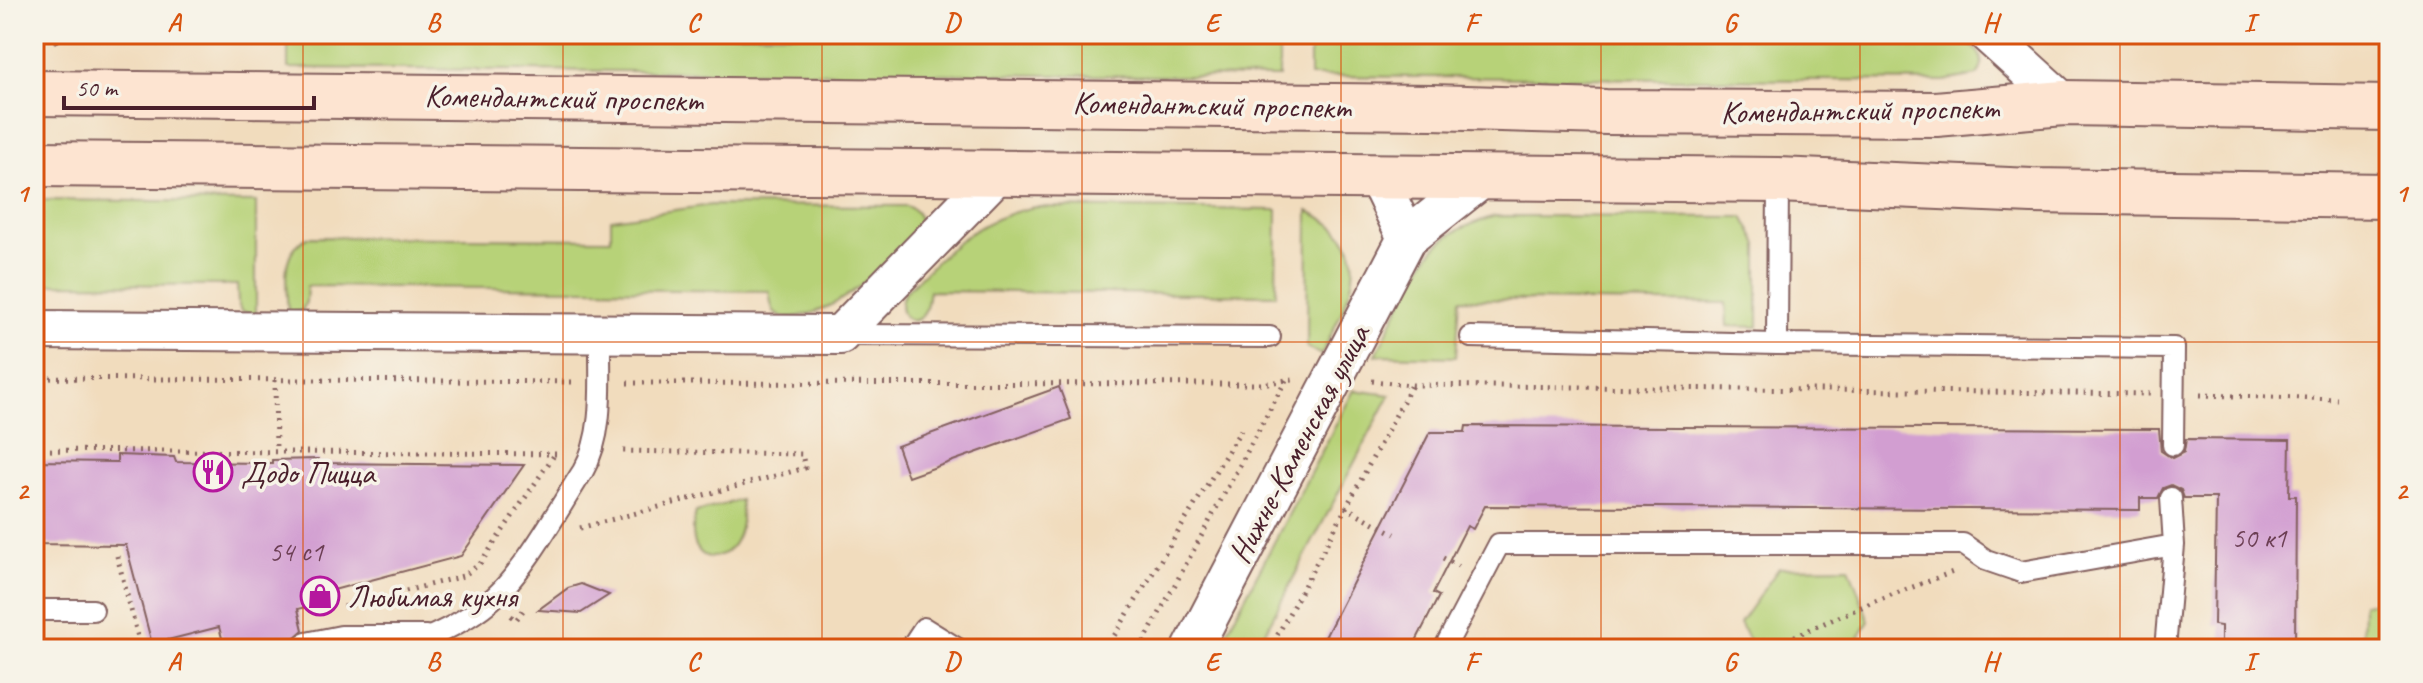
<svg xmlns="http://www.w3.org/2000/svg" width="2423" height="683" font-family="Caveat,sans-serif">
  <style>
    .green { fill: #b7d278; stroke: #807852; stroke-width: 2 }
    .building { fill: #d29ed1 }
    .lines { fill: none; stroke-linecap: round; stroke-linejoin: round }
    .service-casing { stroke: #84615e; stroke-width: 24 }
    .minor-casing { stroke: #84615e; stroke-width: 42 }
    .secondary-casing { stroke: #84615e; stroke-width: 48 }
    .path { stroke: #84615e; stroke-width: 5; stroke-dasharray: 2 6; stroke-linecap: butt }
    .service { stroke: #fff; stroke-width: 20 }
    .minor { stroke: #fff; stroke-width: 38 }
    .secondary { stroke: #fde4d1; stroke-width: 44 }
    .grid { fill: none; stroke: #d8530f; stroke-width: 2; stroke-opacity: 0.55 }
    .labels { text-anchor: middle; dominant-baseline: central; stroke-width: 7; stroke-linejoin: round; paint-order: stroke }
    .number-label { font-size: 28px; fill: #6c3f54 }
    .street-label { font-size: 32px; fill: #4a1f2b; stroke: #f7f3e8 }
    .poi-label { font-size: 32px; fill: #4a1f2b; stroke: #f7f3e8; text-anchor: start }
    .neatline { fill: none; stroke: #d8530f; stroke-width: 3 }
    .grid-label { font-size: 26px; text-anchor: middle; font-weight: bold; fill: #d8530f }
  </style>
  <rect width="100%" height="100%" fill="#f7f3e8"/>
  <filter id="ink" filterUnits="userSpaceOnUse"><feTurbulence type="fractalNoise" baseFrequency=".0125" numOctaves="2"/><feDisplacementMap in="SourceGraphic" scale="16" xChannelSelector="R" yChannelSelector="G"/><feConvolveMatrix kernelMatrix="1 2 1 2 8 2 1 2 1" color-interpolation-filters="sRGB"/></filter>
  <filter id="wash" filterUnits="userSpaceOnUse"><feTurbulence type="fractalNoise" baseFrequency=".006" numOctaves="4" result="noise"/><feDisplacementMap in="SourceGraphic" scale="32" xChannelSelector="R" yChannelSelector="G"/><feGaussianBlur stdDeviation="1.8" result="paint"/><feColorMatrix in="noise" values="0 0 0 0 0 0 0 0 0 0 0 0 0 0 0 0 0 1.4 0 .05"/><feComposite in="paint" operator="in"/></filter>
  <g filter="url(#wash)">
    <rect width="100%" height="100%" fill="#f1dcbd"/>
    <path class="green" d="M288,34h991v43l-991,-9z
      M1310,34h649c13,12 32,24 18,41l-33,6 -634,-5z
      M34,200l222,2v112l-15,-3 -3,-8 -1,-18 -203,-1z
      M711,205l195,1c13,4 17,14 11,26 -36,34 -71,78 -123,85 -23,2 -22,-7 -25,-26l-462,-5 -1,16 -4,9 -14,3c-1,-28 -10,-64 21,-77l302,2v-20z
      M1034,207l243,3 -1,85 -347,-4c-2,8 -1,19 -7,25 -13,13 -28,-5 -17,-24 46,-44 64,-70 129,-85z
      M1308,211c76,34 40,88 13,144l-14,-8z
      M1495,216l248,1 15,27v83l-31,-1 -1,-23 -266,-4 -4,58 -80,-2c16,-32 40,-92 67,-115 15,-12 34,-18 52,-24z
      M1354,390l36,5 -134,254h-38z
      M740,500c12,69 -62,78 -44,12z
      M1849,567l20,54 -17,28h-99l-13,-26 39,-55z
      M2363,603h26v46h-27z"/>
    <g id="blocks">
      <path class="building" d="M1059,387l12,32 -163,58 -11,-31z
        M1466,426l693,3 2,22 11,7 12,-6 2,-13 104,1 -1,56h7l-1,153h-74v-23l-7,-1 2,-127h-32l-3,-8 -10,-5 -8,3 -5,10h-18v12l-655,-4 -12,23 -6,-3 -34,67 6,3 -27,53h-93l111,-217h35z
        M117,455l57,2 2,5 96,1v-3l46,-1v4l206,2 -63,91 -135,36 2,9 -30,8 5,21 -9,8 1,11h-70l-6,-22 -67,17 -26,-99 -92,-1v-83l83,1z
        M581,584l28,11 -28,18 -43,-3 30,-22z"/>
    </g>
  </g>
  <g filter="url(#ink)">
    <use href="#blocks" fill-opacity="0" stroke="#84615e" stroke-width="2"/>
    <g class="lines">
      <g class="service-casing">
        <path id="service" d="M840,335l430,2
          M1471,337l306,7 397,4 -1,97
          M1777,344l1,-164
          M34,610h59
          M306,643l35,-7h85
          M404,649c30,-14 60,-26 86,-48 34,-28 68,-92 93,-130 23,-40 16,-94 17,-139
          M910,649l14,-21 34,21
          M1444,649l55,-105h464l23,16 35,12 153,-27
          M2165,649l9,-104 -3,-47"/>
      </g>
      <g class="minor-casing">
        <path id="minor" d="M1988,34l76,69
          M1377,176l30,62
          M34,330l806,5 157,-161
          M1192,649l215,-411 77,-61"/>
      </g>
      <g class="secondary-casing">
        <path id="secondary" d="M34,93l1398,14 174,5 330,2 128,-11 325,5
          M34,164l1744,16 254,11 357,5"/>
      </g>
      <path class="path" d="M54,34l3,9
        M34,378l543,4
        M275,380l1,72
        M1372,381l40,4 738,9
        M627,383l635,1 31,-5
        M2200,395l137,4
        M34,450l527,4
        M1345,507l50,27
        M580,528l225,-60 -3,-14 -183,-3
        M117,556l24,93
        M1443,558l15,8
        M344,607l119,-31 17,-12 75,-110
        M511,616l5,4 9,-12
        M89,649l5,-14
        M201,649l21,-10
        M1106,649l135,-219
        M1140,649l146,-269
        M1270,649l142,-264
        M1765,649l110,-48 78,-29"/>
      <use href="#service" class="service"/>
      <use href="#minor" class="minor"/>
      <use href="#secondary" class="secondary"/>
    </g>
  </g>
  <path class="grid" d="M303,34v615M563,34v615M822,34v615M1082,34v615M1341,34v615M1601,34v615M1860,34v615M2120,34v615M34,342h2355"/>
  <defs>
    <g id="restaurant-ring" transform="scale(2)"><circle r="9.5" fill="#f7f3e8" stroke="#b5179e" stroke-width="1.5"/><path d="M-5-6h1v4h1v-4h1v4h1v-4h1v5L-1.5 .5V6h-2V.5L-5-1ZM5-6V6H3V1.5H1.5Q1.5-4 5-6Z" fill="#b5179e"/></g>
    <g id="shop-ring" transform="scale(2)"><circle r="9.5" fill="#f7f3e8" stroke="#b5179e" stroke-width="1.5"/><path d="M-5-2.5h2.3a2.7 3.5 0 0 1 5.4 0H5L5.5 6h-11ZM-1.5-2.5h3a1.5 2.3 0 0 0-3 0Z" fill="#b5179e"/></g>
  </defs>
  <g fill-rule="evenodd">
    <use href="#restaurant-ring" x="213" y="472"/>
    <use href="#shop-ring" x="320" y="596"/>
  </g>
  <g class="labels">
    <g class="number-label">
      <text x="2259" y="537">50 к1</text>
      <text x="296" y="551">54 с1</text>
    </g>
    <g class="street-label">
      <text transform="translate(564 98) rotate(1)">Комендантский проспект</text>
      <text transform="translate(1212 105) rotate(1)">Комендантский проспект</text>
      <text transform="translate(1860 110) rotate(-1)">Комендантский проспект</text>
      <text transform="translate(1299 444) rotate(-62)">Нижне-Каменская улица</text>
    </g>
    <g class="poi-label">
      <text x="241" y="472">Додо Пицца</text>
      <text x="348" y="596">Любимая кухня</text>
    </g>
  </g>
  <rect width="2423" height="683" fill="none" stroke="#f7f3e8" stroke-width="88"/>
  <path d="M64 96v12h250v-12" fill="none" stroke="#4a1f2b" stroke-width="4"/>
  <text x="76" y="96" font-size="24" fill="#4a1f2b" stroke="#f7f3e8" stroke-width="6" paint-order="stroke">50 m</text>
  <rect x="44" y="44" width="2335" height="595" class="neatline"/>
  <g class="grid-label">
    <text x="174" y="31">A</text>
    <text x="433" y="31">B</text>
    <text x="693" y="31">C</text>
    <text x="952" y="31">D</text>
    <text x="1212" y="31">E</text>
    <text x="1471" y="31">F</text>
    <text x="1730" y="31">G</text>
    <text x="1990" y="31">H</text>
    <text x="2249" y="31">I</text>
    <text x="22" y="202">1</text>
    <text x="2401" y="202">1</text>
    <text x="22" y="499">2</text>
    <text x="2401" y="499">2</text>
    <text x="174" y="670">A</text>
    <text x="433" y="670">B</text>
    <text x="693" y="670">C</text>
    <text x="952" y="670">D</text>
    <text x="1212" y="670">E</text>
    <text x="1471" y="670">F</text>
    <text x="1730" y="670">G</text>
    <text x="1990" y="670">H</text>
    <text x="2249" y="670">I</text>
  </g>
</svg>
